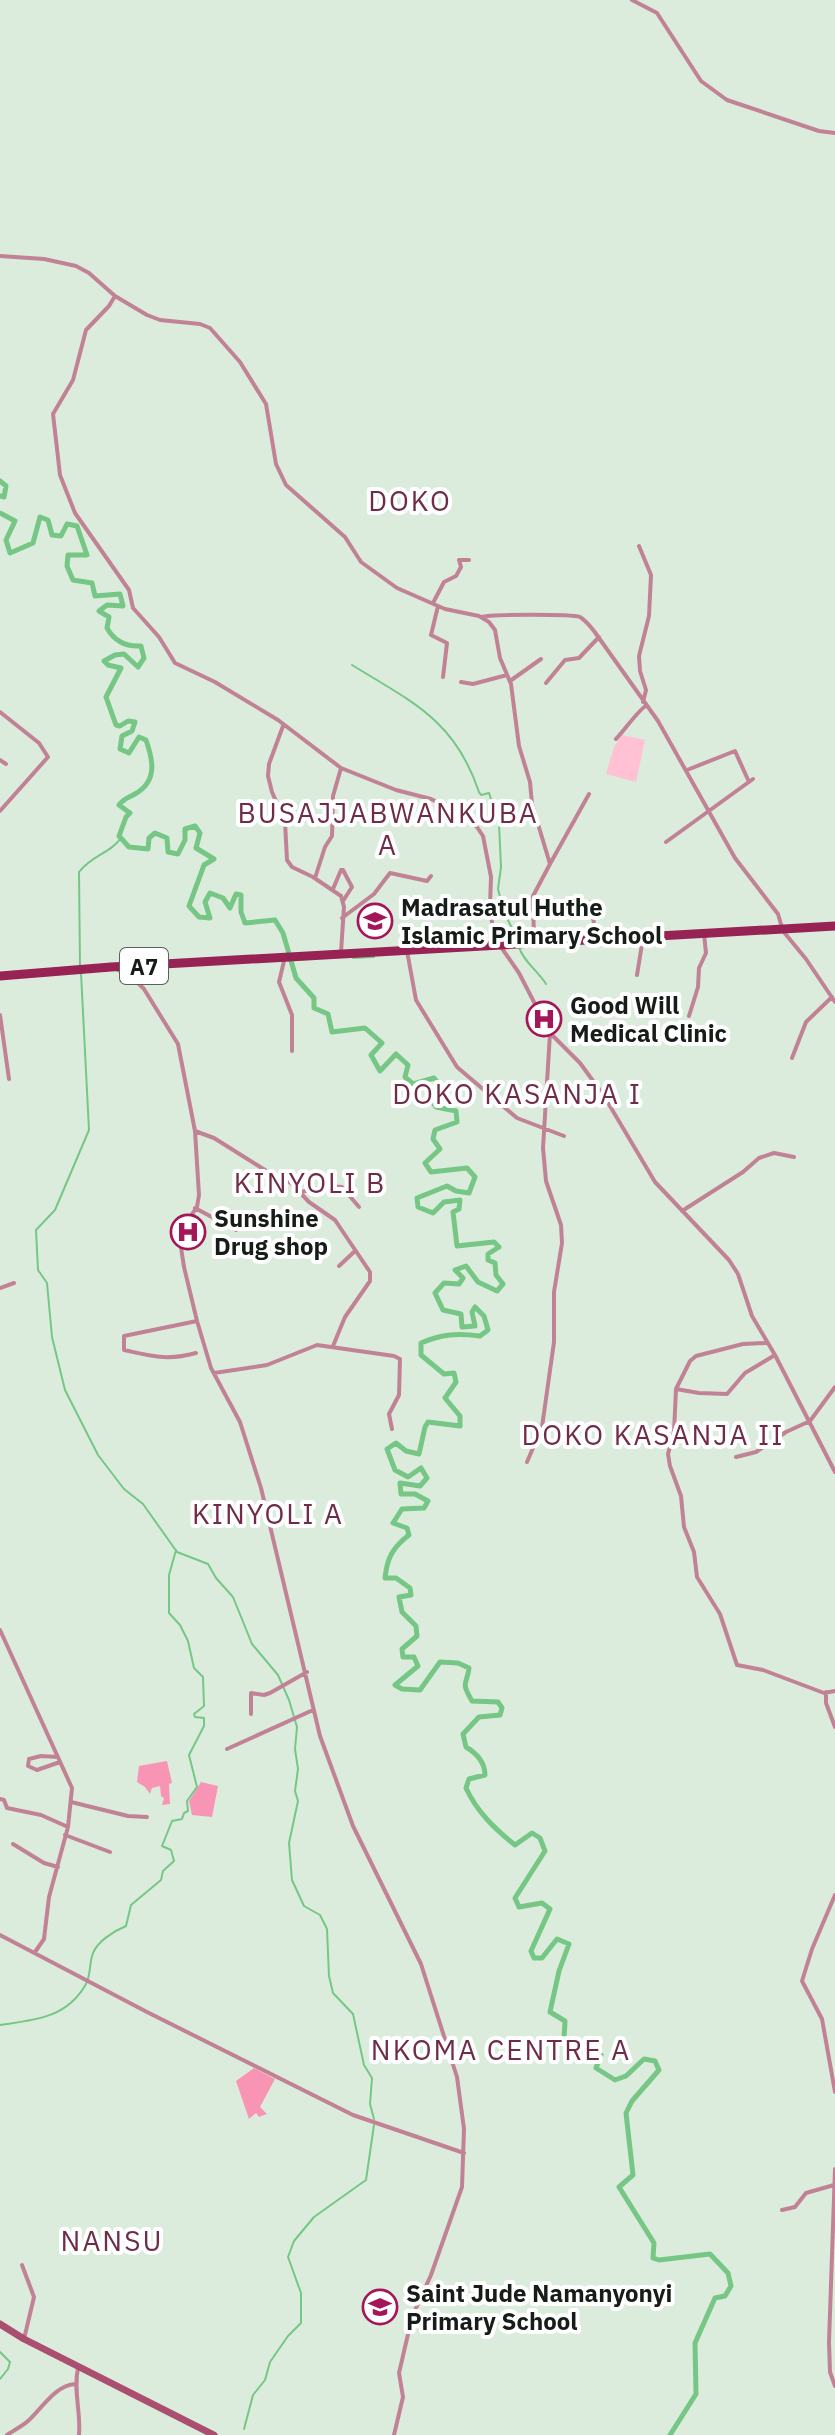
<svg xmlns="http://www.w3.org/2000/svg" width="835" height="2435" font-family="'IBM Plex Sans',sans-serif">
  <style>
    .green { fill: #ffc1d3 }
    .forest { fill: #f895b5 }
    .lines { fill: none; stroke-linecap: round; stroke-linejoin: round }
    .stream { stroke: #76c785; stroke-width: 2 }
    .river { stroke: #76c785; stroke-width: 5 }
    .street { stroke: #c28296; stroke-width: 4 }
    .secondary { stroke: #ab4f70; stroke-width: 7 }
    .primary { stroke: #972355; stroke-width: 9 }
    .labels { text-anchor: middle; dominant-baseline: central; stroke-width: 8; stroke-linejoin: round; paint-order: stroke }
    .shield { fill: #fff; stroke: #5c605d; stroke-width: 2 }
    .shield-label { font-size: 22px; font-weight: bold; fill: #161c17 }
    .poi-label { font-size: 24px; font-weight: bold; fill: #161c17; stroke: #fff; text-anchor: start }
    .quarter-label { font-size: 28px; letter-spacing: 2px; fill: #702c46; stroke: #fff }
  </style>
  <rect width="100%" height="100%" fill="#dbecdd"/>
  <path class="green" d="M622,735l23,5 -9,42 -30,-8 8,-27z"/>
  <path class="forest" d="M167,1761l5,22 -3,1 1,20 -8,1 2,-7 -3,-2 -1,-10 -8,2 -2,6 -5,-7 -8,-5 2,-16z
    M201,1782l17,4 -6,31 -20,-2 -3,-14z
    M254,2068l21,11 -15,28 7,7 -8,3 -3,-4 -7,6 -13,-38z"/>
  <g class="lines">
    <path class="stream" d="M352,665c60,37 103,55 127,127l2,3 8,-2 10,31 2,43 -3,22 6,24 14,26
      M519,947c4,14 19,24 27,37
      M353,958l21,-1
      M80,967l-1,-95c13,-17 32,-19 42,-34
      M81,973l8,157 -34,80 -19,20 2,40 9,13 5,54 13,53 33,65 26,34 19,15 34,48 31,12 8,14 17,19 19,47 26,31 11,25 8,27 -2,22 3,20 -3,22 3,10 -9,42 3,37 12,26 16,9 7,14 2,47 4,17 20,21 11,51 8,13 -2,26 4,15
      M0,2025c35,-5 67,-7 86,-41 5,-9 3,-21 7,-31 5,-12 21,-22 33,-27l5,-21 30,-25 2,-9 11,-10 -3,-11 -9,-4 10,-25 10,-2 2,-6 4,-2 -1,-10 10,-14 -8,-32 15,-29v-8l-9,-1 -1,-3 10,-8 -1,-29 -9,-9 -6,-27 -8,-16 -11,-12v-38l7,-25
      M0,2352l10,10 -2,7 -8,10
      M244,2429l9,-34 12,-15 5,-18 18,-26 13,-13v-30l-13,-36 6,-16 20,-24 52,-37 8,-55"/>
    <path class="river" d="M0,481l6,5 -2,11 -4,-1
      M0,513l15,8 -9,19 4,13 23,-10 7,-26 8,3 4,15 9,1 6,-12 10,2 10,29h-19l-1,11 6,14 19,3 3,13 25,-2 3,12 -16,-1 -8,6 10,6 -2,11c8,14 19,19 34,18l3,12 -6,9 -14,-13 -9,1 -11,6 4,4 13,3 -15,29 10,28 4,1 8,-5 7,1 -3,9 -10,5 -2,13 9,4 10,-16 7,3c7,20 12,41 -11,54 -7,4 -11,4 -16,11l11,8 -4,4 -7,19 10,11 19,2 1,-11 6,-5 12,5 1,14 10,2 7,-14v-11l10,-3 5,7 -4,15 18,11 -10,6 -15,41 10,11 11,1 -5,-16 5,-9 13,5 7,10 6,-14 5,1v17l4,11 30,-3 8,13 13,45 18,20v10l14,6 4,18 33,-4 17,15 -11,12 9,16 16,-17 12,11 -3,12 8,7 21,-6 6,8 -10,13 6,8 20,4 1,11 -22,8 -2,9 7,10 -15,14 6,9 36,-4 8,9 -6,16 -13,-2 -9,-5 -30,12 1,9 15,6 11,-11 16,-2 -1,9 -6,3 4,34 37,-4 5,5 -11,7v6l7,3 1,12 7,9 -6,7 -19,-9 -12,-16 -11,4 8,8 -4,6 -15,-1 -9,10 8,17 18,4 1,13 13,-1 -3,-14 3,-5 9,9 4,14 -8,6c-23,-3 -38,-2 -59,7v12l23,19 10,-1 2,9 -11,16 15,18v10l-32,-4 -3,5 -6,27 -13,-3 -10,-8 -9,6 8,21 13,7 13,-9 6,10 -7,8 -20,-3 1,11h14l13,7 -4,7 -22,1 -9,14 14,5 2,7c-16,12 -22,23 -24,43h11l14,10 1,7 -12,2 3,15 14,14 1,10 -15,13 1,8h11l4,9 -23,19 7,4 18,1 20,-28 18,1 11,5c-2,18 -9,12 3,33l26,1 4,6 -2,7 -21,2 -16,17 3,13c10,6 19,15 19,28l-16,4 -3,9c11,24 29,41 49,57l17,-12 8,5 5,13 -30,47 4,9 23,-4 8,6 -19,42 3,7h8l15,-19 12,5 -10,27 -9,41 15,9 -1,18 37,16 -5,13 19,12 11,-4 18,-17 11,2 4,9 -27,31 -6,12 7,62 -14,12 35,56 -1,15 6,2 51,-6 18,19 3,13 -6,10 -10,2 -20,45 1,51 -26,41"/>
    <path class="street" d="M632,0l25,13 44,68 26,19 92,31 16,2
      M0,256l44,3 32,7 13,7 26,23 32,19 13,5 40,4 10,4 30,34 26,42 10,60 10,21 59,52 16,25 36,26 48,21 34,7 10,6 6,8 5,28 11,26 8,62 11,36 2,22 18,60 -17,32 1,45
      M115,296l-6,10 -23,24 -13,50 -20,34 7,61 15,38 54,77 4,18 26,29 16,26 40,19 63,38 63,48 55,22 35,9 30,15 16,13 6,9 8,41 -1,30 5,38
      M639,546l12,29 -2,41 -10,40 1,15 6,19 -3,12
      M433,603l11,-21 12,-6 5,-9 -2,-7h10
      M438,606l-7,29 16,8 -4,34
      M482,617c7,-3 90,-3 98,0 5,3 10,9 14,14l64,90 77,137 43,56 5,17 23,28 29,43
      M510,681l31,-22
      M461,682l12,2 34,-9
      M546,683l19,-23 14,-2 20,-21
      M0,712l39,31 9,14 -48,54
      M283,726l-14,38 -1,12 4,16 13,30 2,38 5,7 21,10 28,19 3,11 -3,45
      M616,739c8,-8 23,-30 30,-33
      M0,760l6,4
      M687,770l48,-19 14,31
      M666,842l87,-63
      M550,864l39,-70
      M315,878l10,-31 7,-11 1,-40 8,-28
      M333,889l8,-19h2l9,17 -9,14
      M591,902l5,37
      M342,918l32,-24 16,-21 37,8 4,-5
      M501,947l18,26 31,60 30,30 24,33 51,86 74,78 9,14 14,42 23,39 60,117
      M407,951l9,49 41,67 60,51 47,18
      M285,957l-6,25 13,33v36
      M118,970l13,6 13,13 34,55 17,87 4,64 -2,12 -15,22 -2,12 4,26 13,54 14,47 29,54 21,66 59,248 33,90 68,138 36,113 7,52 -2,58 -31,88 -19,42 -13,56 4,24 -9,38
      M637,975l6,-37
      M0,1015l9,64
      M689,1016l9,-29 1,-19 7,-15 -2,-19
      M792,1058l14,-36 26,-25
      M195,1131l19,7 59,37 18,8 18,19 26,18 35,52v9l-25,36 -12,29
      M301,1192l26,-6 15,1 17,20
      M195,1208l41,22
      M682,1211l61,-39 16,-14 15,-5 20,4
      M339,1266l16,-15
      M0,1288l14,-5
      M196,1353c-29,8 -44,3 -72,-3v-14l73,-15
      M775,1355l-30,18 -18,21 -28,-1 -23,-4 -2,43 -6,22 2,12 11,30 3,31 10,25 3,25 23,37 17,51 26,5 61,23 11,-2
      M214,1373l53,-8 50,-20 77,11 6,3 -1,36 -10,19 3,15
      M676,1389l14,-28 6,-5 47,-12 22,-1
      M736,1457l20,-5 30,-20 24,-11 25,-34
      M527,1462l15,-35 12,-85v-50l8,-49 -1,-18 -15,-44 -3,-33 7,-115
      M0,1630l72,158 -4,39 -19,70 -5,42 -9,13
      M826,1692v11l9,24
      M251,1714v-21l13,2 6,-2 37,-21
      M227,1749l86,-39
      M58,1757l-17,-1 -12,3 -1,7 9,4 23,-8
      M0,1799l4,1 3,8 34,7 27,12
      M71,1802l57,14 19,1
      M65,1835l45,17
      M13,1844l31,19 14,4
      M835,1895l-23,54 -10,32 20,38 13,73
      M0,1935l147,77 206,103 111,38
      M835,2169l-6,173 1,30 5,14
      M782,2210l13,-3 11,-14 28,-8
      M22,2265l12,32 -10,42
      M78,2368c-5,23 3,43 1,67
      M7,2435c7,-5 16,-9 22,-15 13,-12 27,-35 46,-36"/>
    <path class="secondary" d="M0,2324l24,15 190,96"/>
    <path class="primary" d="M0,976l111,-9 724,-41"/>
  </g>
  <defs>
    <g id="school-ring" transform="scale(1.8)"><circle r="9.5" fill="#fff" stroke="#a51659" stroke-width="1.5"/><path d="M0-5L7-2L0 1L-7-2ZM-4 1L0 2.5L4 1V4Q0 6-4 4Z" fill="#a51659"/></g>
    <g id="hospital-ring" transform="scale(1.8)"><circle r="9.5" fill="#fff" stroke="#a51659" stroke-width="1.5"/><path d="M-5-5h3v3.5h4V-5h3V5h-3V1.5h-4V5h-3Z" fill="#a51659"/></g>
  </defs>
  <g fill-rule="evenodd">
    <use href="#school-ring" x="375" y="921"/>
    <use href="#hospital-ring" x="544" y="1019"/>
    <use href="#hospital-ring" x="188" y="1232"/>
    <use href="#school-ring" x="380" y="2307"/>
  </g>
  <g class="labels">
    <rect class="shield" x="120" y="948" width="48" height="36" rx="6"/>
    <g class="shield-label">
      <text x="144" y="966">A7</text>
    </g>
    <g class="poi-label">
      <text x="401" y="907">Madrasatul Huthe<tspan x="401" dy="28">Islamic Primary School</tspan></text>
      <text x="570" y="1005">Good Will<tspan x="570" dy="28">Medical Clinic</tspan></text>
      <text x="214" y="1218">Sunshine<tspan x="214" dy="28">Drug shop</tspan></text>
      <text x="406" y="2293">Saint Jude Namanyonyi<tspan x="406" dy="28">Primary School</tspan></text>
    </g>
    <g class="quarter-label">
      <text x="410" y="500">DOKO</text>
      <text x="388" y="812">BUSAJJABWANKUBA<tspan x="388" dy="32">A</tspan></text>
      <text x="517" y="1093">DOKO KASANJA I</text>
      <text x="310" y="1182">KINYOLI B</text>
      <text x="653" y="1434">DOKO KASANJA II</text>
      <text x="268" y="1513">KINYOLI A</text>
      <text x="501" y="2049">NKOMA CENTRE A</text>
      <text x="112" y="2240">NANSU</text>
    </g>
  </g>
</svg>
